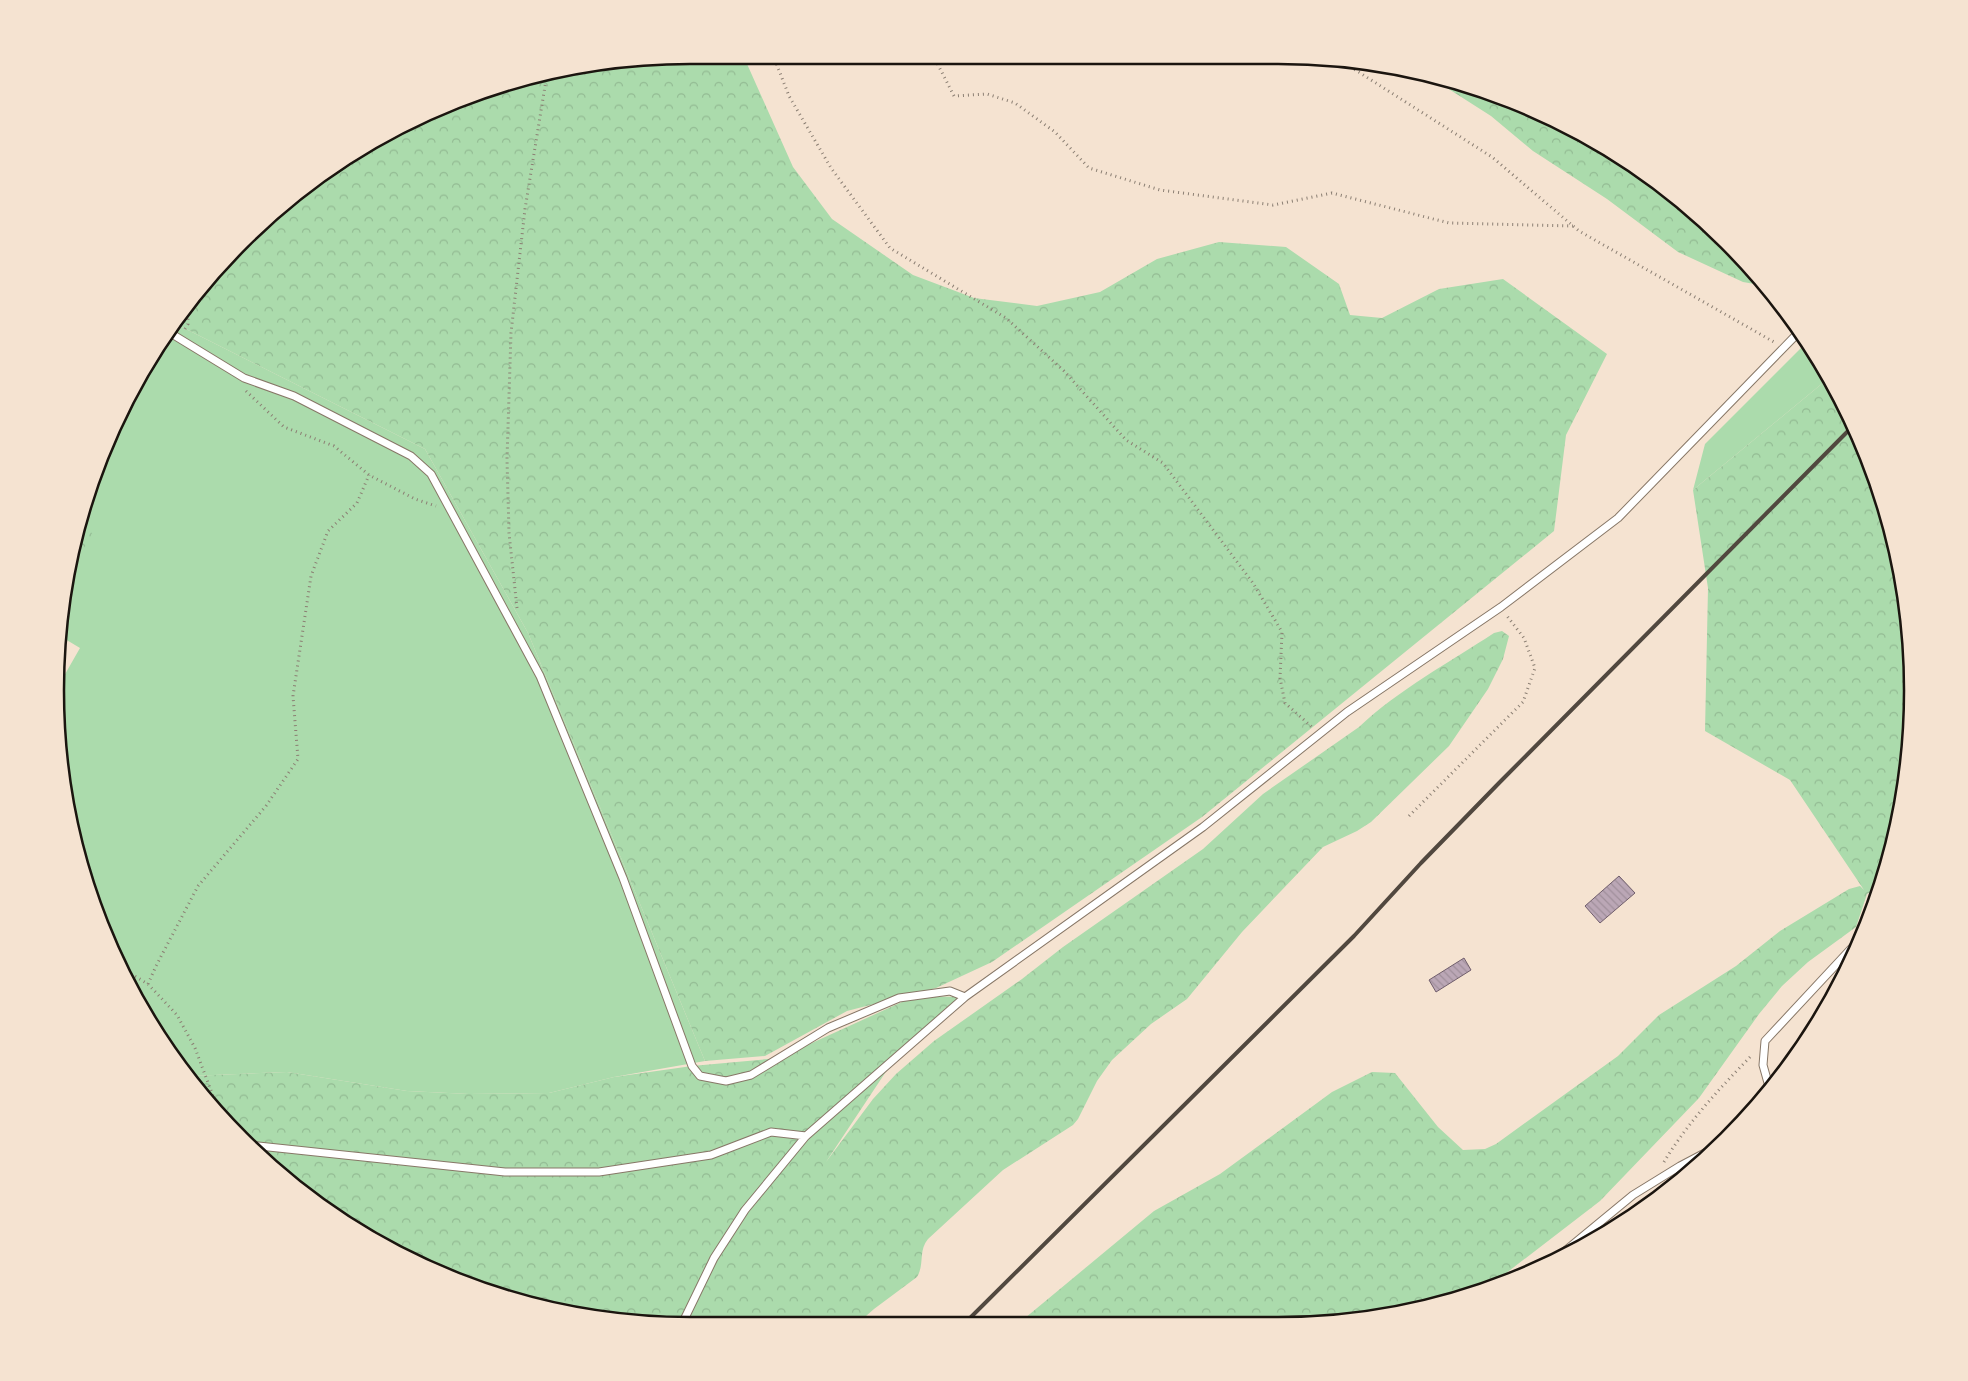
<svg xmlns="http://www.w3.org/2000/svg" width="1968" height="1381" font-family="'IBM Plex Sans',sans-serif">
  <style>
    .green { fill: #abdbac }
    .forest { fill: url(#forest-crowns) }
    .building { fill: url(#building-back-hatch); stroke: #705e6c }
    .lines { fill: none; stroke-linecap: round; stroke-linejoin: round }
    .service-casing { stroke: #877767; stroke-width: 9 }
    .path { stroke: #8b7f73; stroke-width: 3; stroke-dasharray: 1 4; stroke-linecap: butt }
    .service { stroke: #fff; stroke-width: 7 }
    .rail { stroke: #51483f; stroke-width: 4 }
    .rim { fill: none; stroke: #1b150f; stroke-width: 2.5 }
  </style>
  <defs>
    <pattern id="forest-crowns" width="20" height="18" patternUnits="userSpaceOnUse" patternTransform="scale(1.25)"><rect width="20" height="18" fill="#abdbac"/><path d="M2 6a3 3 0 1 1 6 0M12 15a3 3 0 1 1 6 0" fill="none" stroke="#93bb93"/></pattern>
    <pattern id="building-back-hatch" width="6" height="6" patternUnits="userSpaceOnUse" patternTransform="scale(1.25)"><rect width="6" height="6" fill="#bba7b6"/><path d="M-1 5l2 2M0 0l6 6M5-1l2 2" fill="none" stroke="#a08f9b"/></pattern>
  </defs>
  <rect width="100%" height="100%" fill="#f5e3d1"/>
  <path class="green" d="M174,323l251,126 103,184 177,428 -91,16 -65,16 -80,1 -62,-3 -120,-19 -97,4 -70,-105 -43,-116 -17,-81v-91l20,-35 -20,-12v-29l43,-160 59,-109z
    M1806,343l24,34 -137,113 12,-46z"/>
  <path class="forest" d="M690,55h53l50,112 39,52 81,56 61,23 63,8 63,-14 57,-33 62,-17 67,5 53,37 11,31 32,3 57,-29 64,-10 104,75 -41,81 -12,96 -352,286 -210,145 -56,26 -89,23 -82,45 -60,5 -177,-428 -103,-184 -251,-126 39,-51 125,-110 109,-59 79,-26z
    M1390,66l12,1 118,36 75,37 70,47 90,84 11,15 -23,-4 -65,-30 -71,-53 -74,-48 -42,-35 -47,-30z
    M1830,377l49,109 29,121 4,125 -21,123 -12,32 -12,7 -11,33 -48,35 -26,24 -23,28 -60,84 -99,103 -95,73 -31,20 -113,27 -342,2 135,-112 66,-37 112,-82 40,-20 23,1 43,54 25,23 22,-1 11,-5 122,-88 41,-41 77,-49 44,-35 69,-42 11,-3 4,4 -74,-110 -85,-49 3,-143 -15,-98z
    M84,521l9,14 -21,30z
    M1502,631l7,5 -6,23 -15,30 -39,57 -78,76 -14,9 -34,16 -81,85 -55,67 -36,25 -39,36 -15,21 -19,38 -5,6 -70,45 -75,69c-10,12 -3,25 -11,38l-43,32 -16,14 -209,2 -123,-21 -116,-43 -106,-66 -91,-85 -23,-34 97,-4 120,19 62,3 80,-1 65,-16 78,-11 87,-8 136,-62 50,1 -70,61 -69,104 47,-63 23,-25 38,-33 88,-62 41,-32 140,-98 60,-55 96,-67c39,-37 91,-65 135,-94z"/>
  <path class="building" d="M1619,876l16,17 -35,30 -15,-17z
    M1464,958l7,12 -35,22 -7,-12z"/>
  <g class="lines">
    <g class="service-casing">
      <path id="service" d="M167,331l77,47 50,18 117,60 20,18 109,202 83,202 69,188 8,10 26,5 25,-6 77,-47 71,-30 51,-7 15,6
        M1770,1090l-7,-25 2,-24 95,-102
        M250,1145l255,27h94l112,-17 60,-23 35,4
        M1548,1265l85,-70 47,-29 36,-19
        M682,1324l32,-66 31,-48 61,-74 159,-139 238,-170 144,-115 154,-105 117,-89 181,-186"/>
    </g>
    <path class="path" d="M773,55l16,41 42,72 59,80 116,70 58,53 62,69 37,23 90,120 29,49 -2,46 5,25 27,24
      M933,55l21,41 33,-2 28,9 40,29 34,36 71,22 113,15 59,-12 117,30 124,3
      M1346,64l146,93 87,74 195,111
      M185,329l3,-5v-21
      M246,391l38,36 50,19 35,29 46,24 21,7
      M517,608l-8,-75 -2,-74 4,-126 14,-124 22,-135
      M1409,816l114,-114 12,-34 -11,-30 -17,-22
      M118,966l30,18 29,31 18,33 21,56v8
      M148,984l8,-18 42,-80 68,-80 32,-47 -5,-63 18,-120 17,-45 29,-28 12,-28
      M1664,1162c24,-40 56,-74 88,-107"/>
    <use href="#service" class="service"/>
    <path class="rail" d="M965,1323l389,-387 67,-73 78,-80 353,-356"/>
  </g>
  <path d="M0 0H1968V1381H0ZM690 64H1278A626 626 0 0 1 1904 690V691A626 626 0 0 1 1278 1317H690A626 626 0 0 1 64 691V690A626 626 0 0 1 690 64Z" fill="#f5e3d1" fill-rule="evenodd"/>
  <path class="rim" d="M690 64H1278A626 626 0 0 1 1904 690V691A626 626 0 0 1 1278 1317H690A626 626 0 0 1 64 691V690A626 626 0 0 1 690 64Z"/>
</svg>
